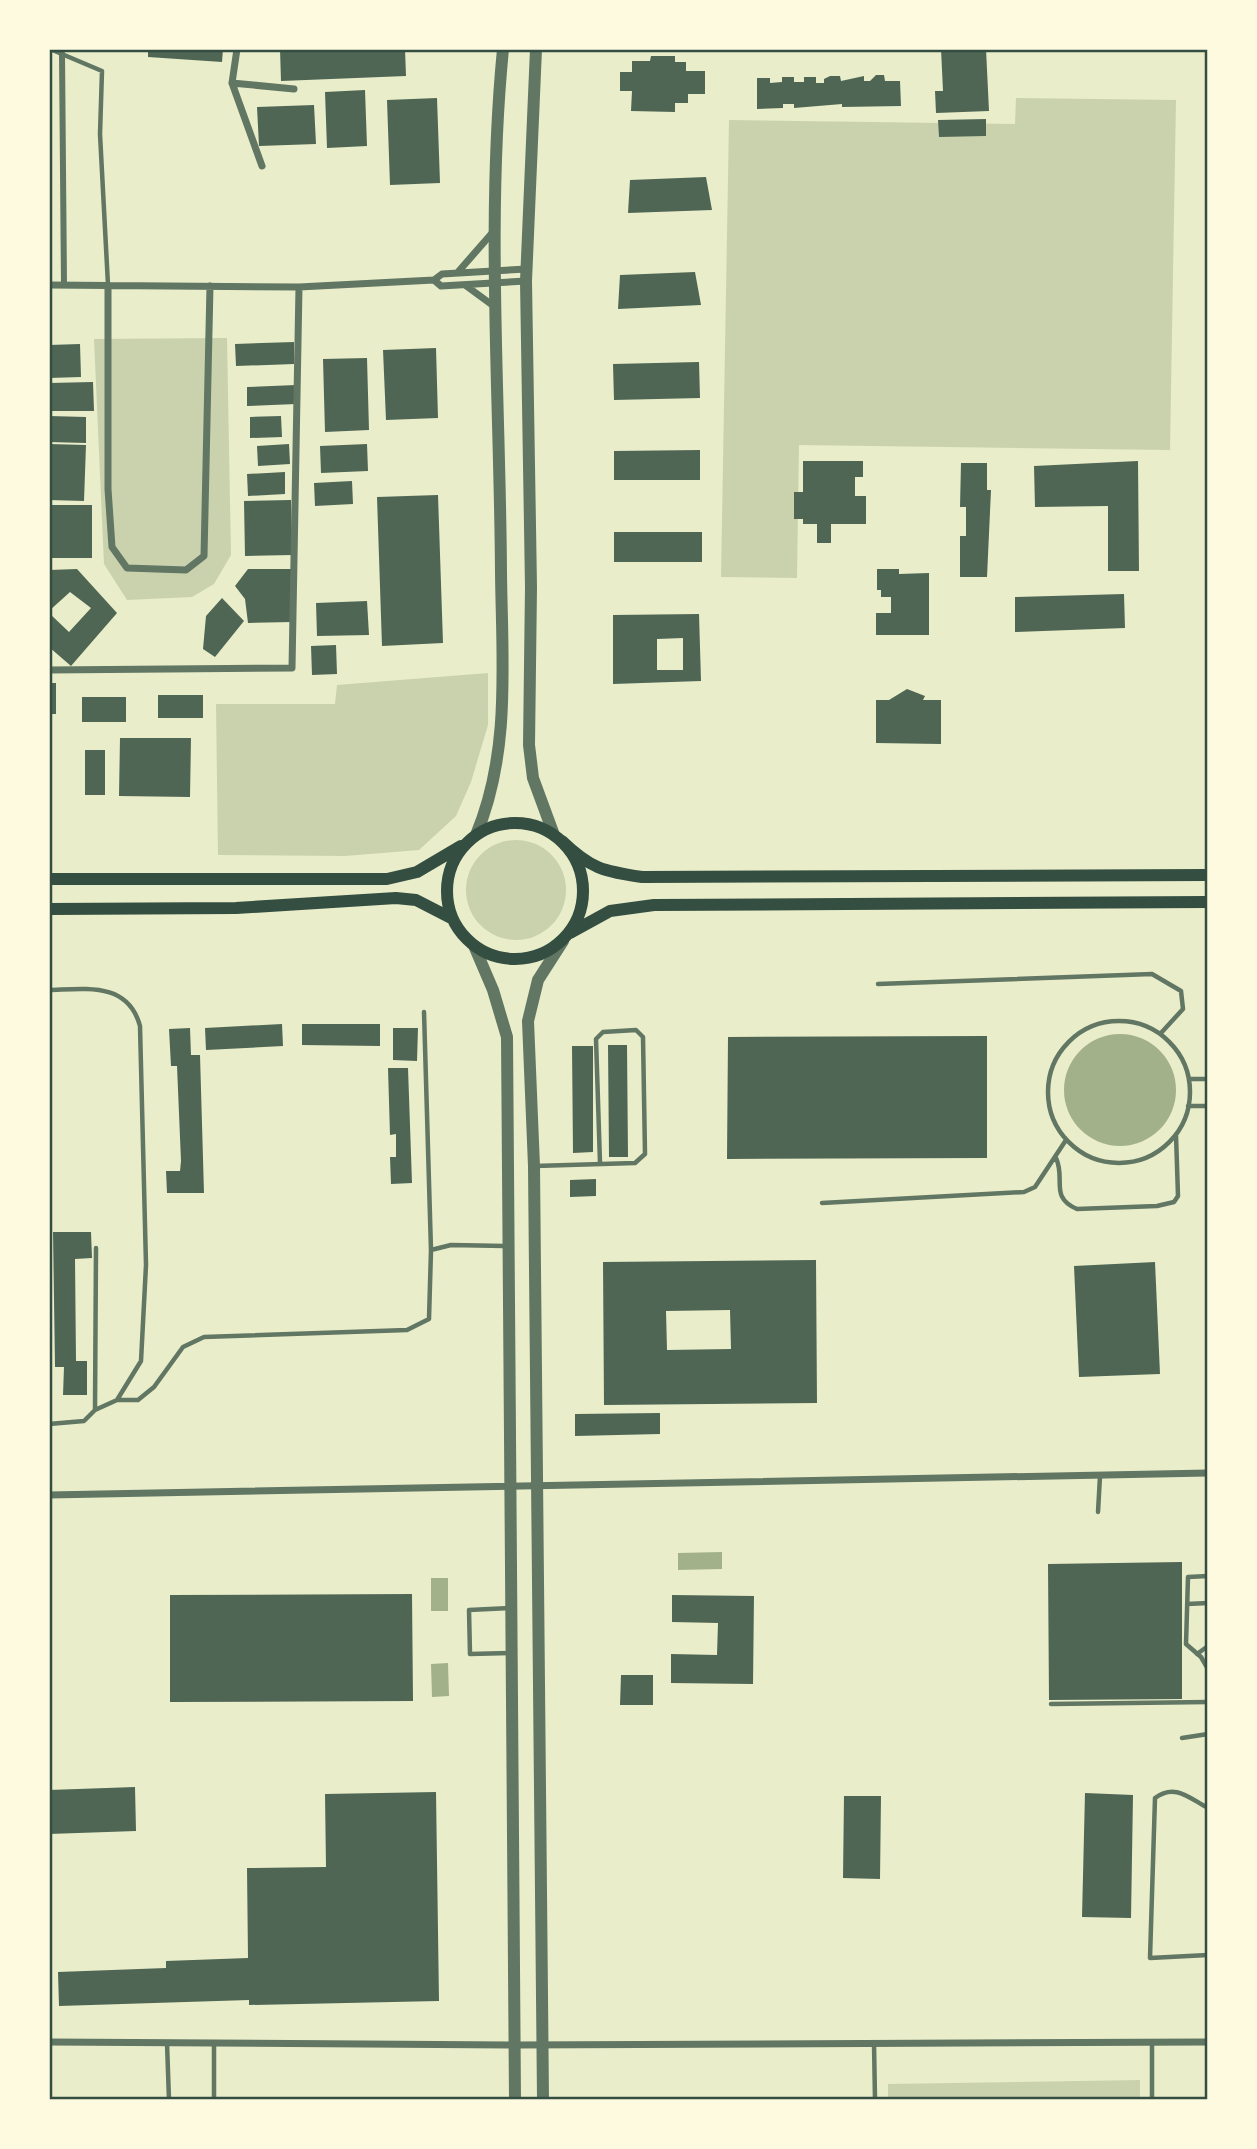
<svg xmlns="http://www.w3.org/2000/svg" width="1257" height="2149" font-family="Raleway,sans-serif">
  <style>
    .green { fill: #cad2ad }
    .water { fill: #a3b18a }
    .building { fill: #4f6655; fill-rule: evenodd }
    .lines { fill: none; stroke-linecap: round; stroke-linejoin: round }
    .service { stroke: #617663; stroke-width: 4.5 }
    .pedestrian { stroke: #617663; stroke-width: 6 }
    .minor { stroke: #617663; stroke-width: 7 }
    .tertiary { stroke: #617663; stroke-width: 12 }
    .secondary { stroke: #344e41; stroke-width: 12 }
    .neatline { fill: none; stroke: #344e41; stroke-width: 2.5 }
  </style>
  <rect width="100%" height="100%" fill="#e9edc9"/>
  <path class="green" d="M1016,98l160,2 -6,350 -371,-5 -2,133 -76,-1 8,-457 286,4z
    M227,338l4,217 -17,29 -22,13 -65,3 -23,-36 -10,-225z
    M488,673v52l-17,57 -15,34 -37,34 -74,6 -127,-1 -2,-151h119l2,-19z
    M466 890a50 50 0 1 1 100 0a50 50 0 1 1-100 0Z
    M1140,2080v20h-252v-16z"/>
  <path class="water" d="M1064 1090a56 56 0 1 1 112 0a56 56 0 1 1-112 0Z
    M722,1552v17l-44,1v-17z
    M431,1578h17v33h-17z
    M448,1663l1,33 -17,1 -1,-33z"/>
  <path class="building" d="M148,49h75l-1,13 -74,-5z
    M280,49h125l1,27 -125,5z
    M941,49h45l3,62 -53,2 -1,-22h8z
    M651,56h24v6h11v9h19v23h-17v9h-13v9l-44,-1 1,-20h-12v-19h12v-11h18z
    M876,75h8l1,6h15l1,25 -59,1v-3l-48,4v-4h-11v4l-26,1v-31h13v5l12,-1v-5h12v5h10v-5h12v6h8v-4l6,-3h10l1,5 23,-5v5h6z
    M365,90l2,56 -40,2 -2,-56z
    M437,98l3,85 -50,2 -3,-85z
    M314,105l2,39 -57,2 -2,-39z
    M986,119v17l-47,1 -1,-17z
    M706,177l6,33 -84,3 2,-33z
    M695,272l6,33 -83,4 2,-34z
    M294,342v22l-58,2 -1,-22z
    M80,344l1,33 -32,1v-33z
    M436,348l2,70 -52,2 -3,-70z
    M367,358l2,72 -44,2 -2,-73z
    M699,362l1,36 -86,2 -1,-36z
    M93,382l1,29h-45v-28z
    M296,385v19l-49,2v-19z
    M49,416l37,1v26l-37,-1z
    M281,416l1,21 -32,1v-21z
    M49,444l37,1 -2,56 -35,-1z
    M289,444l1,20 -32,2 -1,-20z
    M367,444l1,27 -47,2 -1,-27z
    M700,450v30h-86v-29z
    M803,461h60v16h-8v19h11v28h-35v19h-14v-19h-14v-5h-9v-27h9z
    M1138,461l1,110h-31v-65l-73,1 -1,-41z
    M961,463h26v27h4l-4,87h-27v-41h6v-29h-6z
    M285,472v22l-37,2 -1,-22z
    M352,481l1,23 -38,2 -1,-23z
    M438,495l5,148 -61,3 -5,-149z
    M291,500l1,55 -47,1 -1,-55z
    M49,505h43v53h-43z
    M614,532h88v30h-88z
    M77,569l40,44 -46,53 -22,-19v-34l20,19 22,-24 -21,-16 -21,19v-41z
    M248,569h44v53l-44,1 -3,-24 -10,-13z
    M877,569h22v5l30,-1v62h-53v-22h15v-16h-10v-7h-4z
    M1124,594l1,34 -110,4v-35z
    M222,598l22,23 -29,36 -12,-8 3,-33z
    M367,601l2,34 -52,1 -1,-33z
    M699,614l2,67 -88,3v-69zM683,638v32h-26v-31z
    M336,645l1,29 -25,1 -1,-29z
    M49,683h7v31h-7z
    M907,689l18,7 -2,4h18v44l-65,-1v-43h13z
    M158,695h45v23h-45z
    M82,697h44v25h-44z
    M120,738h71l-1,59 -71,-1z
    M85,750h20v45h-20z
    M282,1024l1,22 -77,4 -1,-22z
    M302,1024h78v22l-78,-1z
    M190,1028l1,27h9l4,138h-37l-1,-22h14l1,-10 -4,-95h-6l-2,-37z
    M393,1028h25l-1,33 -24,-1z
    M987,1036v122l-260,1 1,-122z
    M608,1045h19l1,112h-19z
    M572,1046h21v106l-20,1z
    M388,1068h20l4,115 -21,1 -1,-27h6v-23l-6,1z
    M596,1179v17l-26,1v-17z
    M53,1232h38l1,26 -17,1 1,102h11v34h-24l1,-28h-9z
    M816,1260l1,143 -213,2 -1,-143zM730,1310l1,39 -64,1 -1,-39z
    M1155,1262l5,112 -81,3 -5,-111z
    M660,1413v21l-85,2v-22z
    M1182,1562v137l-133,1 -1,-136z
    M412,1594l1,107 -243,1v-107z
    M672,1595l82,1 -1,88 -82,-1v-29l46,1 1,-32 -46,-1z
    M621,1675h32v30h-33z
    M135,1787l1,44 -87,3v-44z
    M436,1792l3,209 -190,4v-5l-190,6 -1,-34 108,-4v-7l82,-3 -1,-90 79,-1 -1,-73z
    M1085,1793l48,2 -2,123 -49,-1z
    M844,1796h37l-1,83 -37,-1z"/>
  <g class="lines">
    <path class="service" d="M50,49l52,22 -2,63 8,151
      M878,984l274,-10 29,17 2,18 -22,24
      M49,990c38,-1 79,-8 91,36l6,239 -5,96 -24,39 -22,10
      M424,1012l7,238
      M1048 1092a71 71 0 1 1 142 0a71 71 0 1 1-142 0Z
      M1189,1079h19
      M1188,1106h20
      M1056,1158c10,21 -7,39 21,51l80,-3 17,-4 4,-6 -2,-61
      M535,1166l100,-3 10,-9 -2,-117 -7,-7 -33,2 -7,7 4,124
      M822,1203l202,-11 11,-5 31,-47
      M118,1400h20l16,-13 29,-40 21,-10 203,-7 22,-11 2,-69 20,-5 54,1
      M49,1424l35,-3 11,-11 1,-162
      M1098,1512l2,-36
      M1208,1576l-20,1 -2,67 15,13 7,12
      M1187,1604l21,-1
      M511,1608l-42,2 1,44 41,-1
      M1197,1654l11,-8
      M1051,1704l157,-2
      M1182,1738l26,-4
      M1208,1808c-19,-10 -33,-25 -53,-10l-5,160 58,-3
      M167,2043l2,57
      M214,2043v57
      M874,2043l1,57
      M1152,2043v57"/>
    <path class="pedestrian" d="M62,54l2,231"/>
    <path class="minor" d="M237,49l-5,34 62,6
      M232,83l30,83
      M458,272l35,-40
      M434,280l7,6 85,-5
      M49,285l250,2 135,-7 8,-6 85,-5
      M108,285v204l4,58 15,21 59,2 18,-14 6,-270
      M465,285l30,22
      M49,670l243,-2 7,-381
      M49,1495l1159,-22
      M49,2042l466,3 693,-3"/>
    <path class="tertiary" d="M536,49l-10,232 5,306 -2,158 4,33 21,57
      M476,835c35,-83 26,-174 25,-262 -1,-175 -15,-350 2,-524
      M475,948l18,42 14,47 8,1063
      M543,2100l-9,-934 -6,-145 10,-41 25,-39"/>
    <path class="secondary" d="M447 891a68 68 0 1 1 136 0a68 68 0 1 1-136 0Z
      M562,841c29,28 41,30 80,36l566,-2
      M49,879h338l30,-7 44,-26
      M49,909l187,-1 160,-10 20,2 35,18
      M570,933l40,-22 44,-6 554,-3"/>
  </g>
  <rect width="1257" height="2149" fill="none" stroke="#fefae0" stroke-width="102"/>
  <rect x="51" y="51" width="1155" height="2047" class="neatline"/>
</svg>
